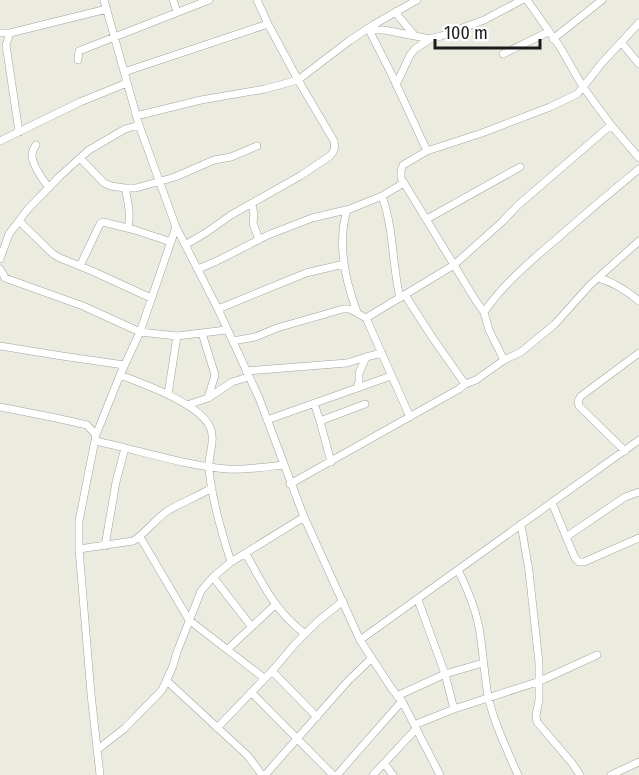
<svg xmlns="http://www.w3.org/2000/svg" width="639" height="775" font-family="'Fira Sans Condensed',sans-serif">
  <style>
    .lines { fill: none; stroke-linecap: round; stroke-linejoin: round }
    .minor-casing { stroke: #a2a2a2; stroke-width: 8 }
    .minor { stroke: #fff; stroke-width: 7 }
  </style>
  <rect width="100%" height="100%" fill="#ecebe0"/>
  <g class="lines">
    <g class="minor-casing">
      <path id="minor" d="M104,0l35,125 37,102 42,82 41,89 45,119 56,123 32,49 10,12 38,74
        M173,0l4,12
        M527,0l33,47 23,40 28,38 28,33
        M395,12l20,24 15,3 11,-3 43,-16 38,-20
        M368,28l24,47 35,76
        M369,30h15l31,6
        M0,33h10l97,-24
        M10,33l-4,12 13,87
        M553,39l49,-39
        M621,42l18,22
        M503,54l45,-22
        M78,60l1,-9 130,-51
        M124,72l144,-48
        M396,85l14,-30 5,-6 14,-9
        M136,116l65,-16 64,-11 33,-9 51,-39 24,-16 44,-25
        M0,141l80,-39 47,-19
        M36,145c-2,3 -4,6 -4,10 0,10 11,25 17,33
        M80,158l24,25 7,3 14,2h11l39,-11 39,-17 17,-3 26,-11
        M125,188c3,14 6,26 3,40
        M382,196c12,33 10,69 18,102
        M252,204l2,11 -1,8 6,17
        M347,210c-10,33 -2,70 10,102
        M427,219l93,-52
        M19,221l34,33 7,4 32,13 59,27
        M185,245l22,-13 24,-17 69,-39 30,-20c5,-5 5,-8 4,-15l-36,-61 -30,-56 -11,-24
        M0,259l9,-25 10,-13 8,-11 33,-34 29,-26 36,-21 14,-4
        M80,266l20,-42 3,-2 32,8 36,12
        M0,269l5,9 78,28 57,26 37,4 49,-6
        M198,269l19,-8 51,-26 44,-17 38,-9 32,-13 22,-13
        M598,278c16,4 28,12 41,23
        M405,295l27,42 33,47
        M218,309l88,-36 38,-9
        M484,312c21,-30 49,-53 76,-76 26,-23 52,-45 79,-67
        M366,318l44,99
        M202,333l13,42 -7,23
        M233,341l22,-4 22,-9 66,-19h7l16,9 88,-53 49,-44 14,-15 94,-81
        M0,346l62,10 62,9
        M366,357l16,-4
        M504,360l-15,-30 -5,-18 -8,-11 -75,-123v-7l2,-6 24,-14 55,-18 68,-26 27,-13 6,-7 18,-23 38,-41
        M246,371l101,-8 19,-6 -7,16v9l-2,6
        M120,375c23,9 79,28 90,52 6,13 -2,28 -1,41 2,29 13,66 22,94
        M168,394l9,-58
        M314,403l6,18 11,41
        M187,405l21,-7 24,-16 16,-5
        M0,407l56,11 31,7 9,10
        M267,420l124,-44
        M320,421l45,-17
        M95,441c44,9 87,24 132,28 19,1 38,-2 56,-4
        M625,451l-46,-45 -1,-5 3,-5 58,-43
        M290,484l169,-95 6,-5 11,-4 28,-20 17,-8 34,-28 35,-39 49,-44
        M552,503l23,55 4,4h5l55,-24
        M521,524l8,47 10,92v37l-3,15 1,7 35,41 8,12
        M140,537l49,83 75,58
        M566,537l59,-40 14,-5
        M105,546l11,-64 9,-34
        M79,549l54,-8c13,-8 22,-22 36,-31 14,-8 29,-14 43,-22
        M246,554c18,32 29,57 59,80
        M458,570c9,18 17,37 21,57 4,23 5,46 9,69 6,27 19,54 30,79
        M213,577l38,49
        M418,600l27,74 9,35
        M360,640l279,-200
        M228,649l47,-44
        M272,671l45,46
        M167,681l81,75 14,19
        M251,692l82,83
        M397,696l48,-22 38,-11
        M414,725l40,-16 86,-28 57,-26
        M217,728l55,-57 23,-27 22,-22 26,-21
        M97,750l28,-22 37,-38 11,-24 4,-14 24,-61 12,-14 18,-15 73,-45
        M384,763l9,12
        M100,775l-9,-81 -12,-145v-28l17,-86 24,-60 20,-43 36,-105
        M265,775l83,-94 24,-23
        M337,775l65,-74
        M373,775l43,-46
        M611,775l28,-13"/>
    </g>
    <use href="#minor" class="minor"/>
  </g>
  <path d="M435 39v9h105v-9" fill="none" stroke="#1b1b1b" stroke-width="3"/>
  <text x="444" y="39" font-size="18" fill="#1b1b1b" stroke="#ffffff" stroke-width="4.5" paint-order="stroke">100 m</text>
</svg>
